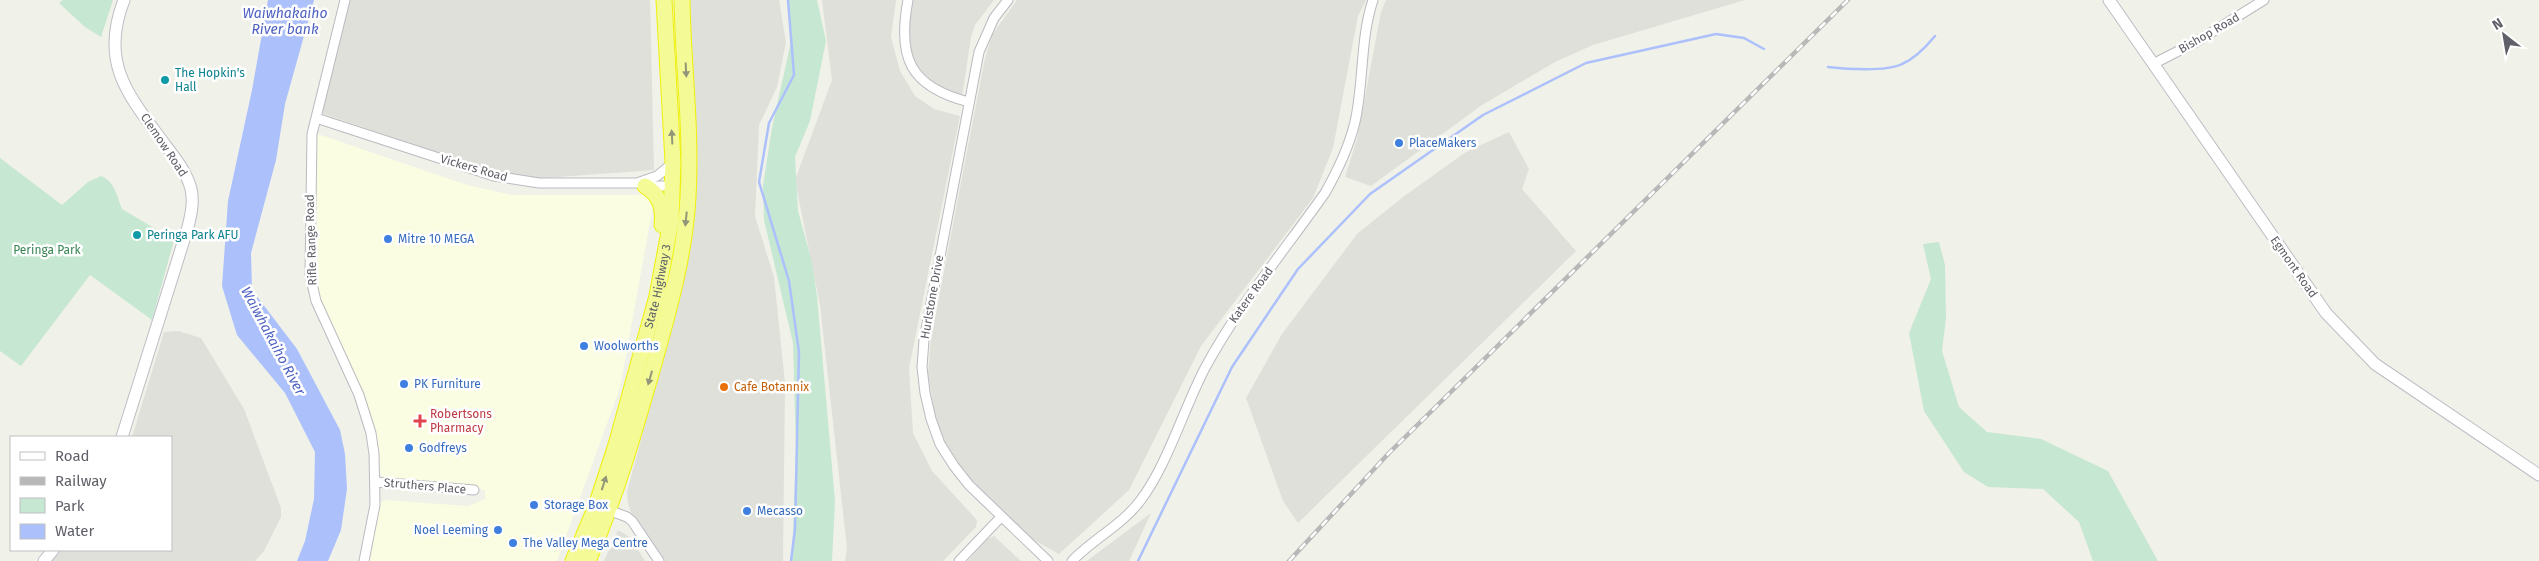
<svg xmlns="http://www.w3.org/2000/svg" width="2539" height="561" font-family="'Fira Sans',sans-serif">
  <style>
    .commercial { fill: #fafde1 }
    .industrial { fill: #dfe0da }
    .green { fill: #c6e7d1 }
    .water { fill: #acc0fc }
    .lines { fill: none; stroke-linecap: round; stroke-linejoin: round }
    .stream { stroke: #acc0fc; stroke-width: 2.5 }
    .street-casing { stroke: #babac1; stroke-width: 11 }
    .secondary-casing { stroke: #bdbdc5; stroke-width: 13 }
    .highway-casing { stroke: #eef108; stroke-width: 17 }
    .street { stroke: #fff; stroke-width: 9 }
    .secondary { stroke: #fff; stroke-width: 11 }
    .highway { stroke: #f3fa96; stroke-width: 15 }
    .rail-casing { stroke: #b8b8b9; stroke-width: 4.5 }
    .rail { stroke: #fff; stroke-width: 2.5; stroke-dasharray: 8; stroke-linecap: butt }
    .oneway { fill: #939678 }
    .culture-dot { fill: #0f9aa8; stroke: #fff; stroke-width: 2 }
    .shop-dot { fill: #3f7fe0; stroke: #fff; stroke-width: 2 }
    .food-dot { fill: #e8710a; stroke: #fff; stroke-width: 2 }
    .health-dot { fill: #e0444e; stroke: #fff; stroke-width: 2 }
    .labels { text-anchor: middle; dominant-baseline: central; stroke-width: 5; stroke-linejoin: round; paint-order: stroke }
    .street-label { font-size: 12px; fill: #5f6068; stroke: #fff }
    .culture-label { font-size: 12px; fill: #0d838f; stroke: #fff; text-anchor: start }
    .shop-label { font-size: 12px; fill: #366cbe; stroke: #fff; text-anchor: start }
    .park-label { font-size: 12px; fill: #398554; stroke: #fff }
    .food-label { font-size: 12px; fill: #c56008; stroke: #fff; text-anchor: start }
    .health-label { font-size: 12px; fill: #be3a42; stroke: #fff; text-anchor: start }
    .water-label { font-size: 14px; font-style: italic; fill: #4e61c1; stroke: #fff }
  </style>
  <rect width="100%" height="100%" fill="#f0f1e8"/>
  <path class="commercial" d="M318,134l149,51 45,10h143l-35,193 -63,173h-192l15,-58 5,-3 83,6 17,-7v-8l-9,-5 -95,-10 -15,-67 -39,-81 -15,-49 -2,-100z"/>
  <path class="industrial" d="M348,0h302l4,170 -124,9 -34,-7 -172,-58 -6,-6z
    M689,0h90l7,42 -9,45 -18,38 -4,91 19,61 11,106 -2,178h-121l-28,-41 -6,-16 -1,-12 48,-180 10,-59z
    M822,0h74l-5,37 9,34 15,25 19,13 26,7 -51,252 4,65 19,38 45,49 -1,7 -33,34h-98l2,-13 -27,-243 -25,-125 37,-100z
    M911,0h83l-19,25 -4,12 -9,60 -9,-2 -26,-15 -16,-17 -6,-36z
    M1017,0h349l-8,16 -25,132 -20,50 -112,148 -72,144 -70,64 -41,-23 -31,-26 -48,-65 -11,-67 3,-34 53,-276 8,-28z
    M1386,0h359l-152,45 -38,17 -73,43 -111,81 -26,-9 12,-38 24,-127z
    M1509,132l20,37 -7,20 54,62 -278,272 -15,-22 -37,-103 36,-64 75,-100 46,-37 63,-45z
    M179,331l22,7 43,71 37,99v9l-17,34 -9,10h-204l8,-11h112v-113h-39l32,-105z
    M1151,513l-22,48h-42l1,-1z
    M618,530l12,7 15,24h-41z
    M994,536l27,25h-53l19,-22z"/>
  <path class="green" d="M63,0h50l-12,37 -16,-10 -26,-24z
    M787,0h30l9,41 -16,80 -15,36 3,54 14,51 5,34 18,205 -3,60h-40l4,-111 -3,-107 -29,-123 -1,-35 9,-57 20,-91z
    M0,158l62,47 26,-23 13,-6c14,6 16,20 21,33l52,31 -22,80 -62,-45 -69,91 -21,-15z
    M1939,242l6,23 1,53 -4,33 17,56 28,25 54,7 67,32 50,90h-65l-14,-39 -36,-33 -55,-2 -24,-15 -40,-61 -15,-78 22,-54 -8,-35z"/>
  <path class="water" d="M268,0h46l-29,104 -9,56 -25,93 1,37 45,59 43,81 5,24 2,35 -6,41 -13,31h-31l8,-20 9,-42 1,-47 -30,-59 -48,-58 -15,-49 6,-85 24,-111z"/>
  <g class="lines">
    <path class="stream" d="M788,0l6,75 -25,48 -10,59 30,99 10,71 -4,177 -4,32
      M1828,67c18,2 58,5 74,-3 14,-6 24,-17 33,-28
      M1138,561l94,-194 66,-98 72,-75 113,-79 103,-52 130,-29 28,4 20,11"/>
    <g class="street-casing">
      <path id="street" d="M345,0l-33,134 -2,141 6,26 43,94 12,38 3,21 1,51 -11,56
        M908,0c-11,58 2,87 61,102
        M1008,0l-14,18 -15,34 -55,288 -2,27 3,26 6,26 9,25 14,22 15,19 79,76
        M2153,64l43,-22 68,-42
        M316,118l178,58 45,7h98l20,-7 16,-13
        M647,186h19l9,-5
        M376,482l98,8
        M606,509l21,8 5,4 27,40
        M959,561l42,-44
        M1072,561c21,-22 50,-36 68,-60 27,-35 44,-93 65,-133 34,-63 79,-117 120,-175 13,-23 24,-46 30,-71 9,-40 5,-83 18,-122"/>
    </g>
    <g class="secondary-casing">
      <path id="secondary" d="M2109,0l217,313 49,51 164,111
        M122,437l66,-210c3,-12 6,-25 3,-38 -4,-16 -15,-30 -25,-43 -37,-50 -67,-82 -42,-146
        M44,561l9,-11"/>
    </g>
    <g class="highway-casing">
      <g id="highway">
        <path d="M645,186c15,9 19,22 17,39"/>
        <path id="s1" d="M573,561l23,-55 20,-61 41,-149 14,-75 2,-59 -9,-162"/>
        <path d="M588,561c29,-67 47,-131 67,-201 15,-54 30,-107 33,-163 4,-66 -5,-131 -6,-197"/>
      </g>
    </g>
    <use href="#street" class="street"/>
    <use href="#secondary" class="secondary"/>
    <use href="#highway" class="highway"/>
    <g class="rail-casing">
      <path id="rail" d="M1289,561l100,-108 459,-453"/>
    </g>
    <use href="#rail" class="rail"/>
  </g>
  <defs><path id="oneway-solid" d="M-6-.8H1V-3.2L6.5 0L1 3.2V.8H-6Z" transform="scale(1.25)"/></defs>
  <g class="oneway">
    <use href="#oneway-solid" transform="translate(686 70) rotate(87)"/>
    <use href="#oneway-solid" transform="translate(672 137) rotate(-93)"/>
    <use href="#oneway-solid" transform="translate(686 219) rotate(96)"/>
    <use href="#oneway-solid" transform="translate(650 378) rotate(106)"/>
    <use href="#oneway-solid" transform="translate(604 483) rotate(-72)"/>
  </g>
  <g class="culture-dot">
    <circle cx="165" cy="80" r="5"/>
    <circle cx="137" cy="235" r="5"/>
  </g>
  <g class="shop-dot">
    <circle cx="1399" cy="143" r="5"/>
    <circle cx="388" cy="239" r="5"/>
    <circle cx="584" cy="346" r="5"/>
    <circle cx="404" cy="384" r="5"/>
    <circle cx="409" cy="448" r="5"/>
    <circle cx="534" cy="505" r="5"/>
    <circle cx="747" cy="511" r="5"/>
    <circle cx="498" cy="530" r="5"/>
    <circle cx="513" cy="543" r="5"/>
  </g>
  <circle class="food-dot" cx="724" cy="387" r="5"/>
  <path class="health-dot" d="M417.5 413.5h5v5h5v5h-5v5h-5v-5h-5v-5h5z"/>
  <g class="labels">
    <g class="street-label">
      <text transform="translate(2209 33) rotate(-30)">Bishop Road</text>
      <text transform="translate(164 145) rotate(56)">Clemow Road</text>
      <text transform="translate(474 168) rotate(16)">Vickers Road</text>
      <text transform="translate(311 240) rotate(-92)">Rifle Range Road</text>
      <text transform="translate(2294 267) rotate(55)">Egmont Road</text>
      <text stroke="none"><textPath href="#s1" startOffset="288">State Highway 3</textPath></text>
      <text transform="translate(1251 295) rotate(-54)">Katere Road</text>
      <text transform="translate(932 297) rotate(-80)">Hurlstone Drive</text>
      <text transform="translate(425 486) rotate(5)">Struthers Place</text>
    </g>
    <g class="culture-label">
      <text x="175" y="73">The Hopkin's<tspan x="175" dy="14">Hall</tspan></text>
      <text x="147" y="235">Peringa Park AFU</text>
    </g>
    <g class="shop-label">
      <text x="1409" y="143">PlaceMakers</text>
      <text x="398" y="239">Mitre 10 MEGA</text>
      <text x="594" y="346">Woolworths</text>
      <text x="414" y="384">PK Furniture</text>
      <text x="419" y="448">Godfreys</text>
      <text x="544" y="505">Storage Box</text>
      <text x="757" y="511">Mecasso</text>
      <text x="488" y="530" text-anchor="end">Noel Leeming</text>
      <text x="523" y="543">The Valley Mega Centre</text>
    </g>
    <g class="park-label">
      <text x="47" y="250">Peringa Park</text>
    </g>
    <g class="food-label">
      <text x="734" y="387">Cafe Botannix</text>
    </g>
    <g class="health-label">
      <text x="430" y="414">Robertsons<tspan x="430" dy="14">Pharmacy</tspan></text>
    </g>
    <g class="water-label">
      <text x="285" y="13">Waiwhakaiho<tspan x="285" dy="16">River bank</tspan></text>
      <text transform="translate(273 341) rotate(62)">Waiwhakaiho River</text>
    </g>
  </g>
  <rect x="10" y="436" width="162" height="115" fill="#ffffff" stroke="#bfbfc3"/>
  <rect x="20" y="452" width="25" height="8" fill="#ffffff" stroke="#bfbfc3"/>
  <text x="55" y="461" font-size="15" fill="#5f6068">Road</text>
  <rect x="20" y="477" width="25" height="8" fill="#b8b8b9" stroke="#bfbfc3"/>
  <text x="55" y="486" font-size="15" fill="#5f6068">Railway</text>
  <rect x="20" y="498" width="25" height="15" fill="#c6e7d1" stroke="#bfbfc3"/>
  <text x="55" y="511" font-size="15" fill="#5f6068">Park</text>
  <rect x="20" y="524" width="25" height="15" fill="#acc0fc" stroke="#bfbfc3"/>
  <text x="55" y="536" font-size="15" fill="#5f6068">Water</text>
  <g transform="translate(2504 35) rotate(329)" stroke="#ffffff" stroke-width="4" paint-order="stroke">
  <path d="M0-4L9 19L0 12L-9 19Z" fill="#5f6068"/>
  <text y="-8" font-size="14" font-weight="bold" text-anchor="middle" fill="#5f6068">N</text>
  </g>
</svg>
